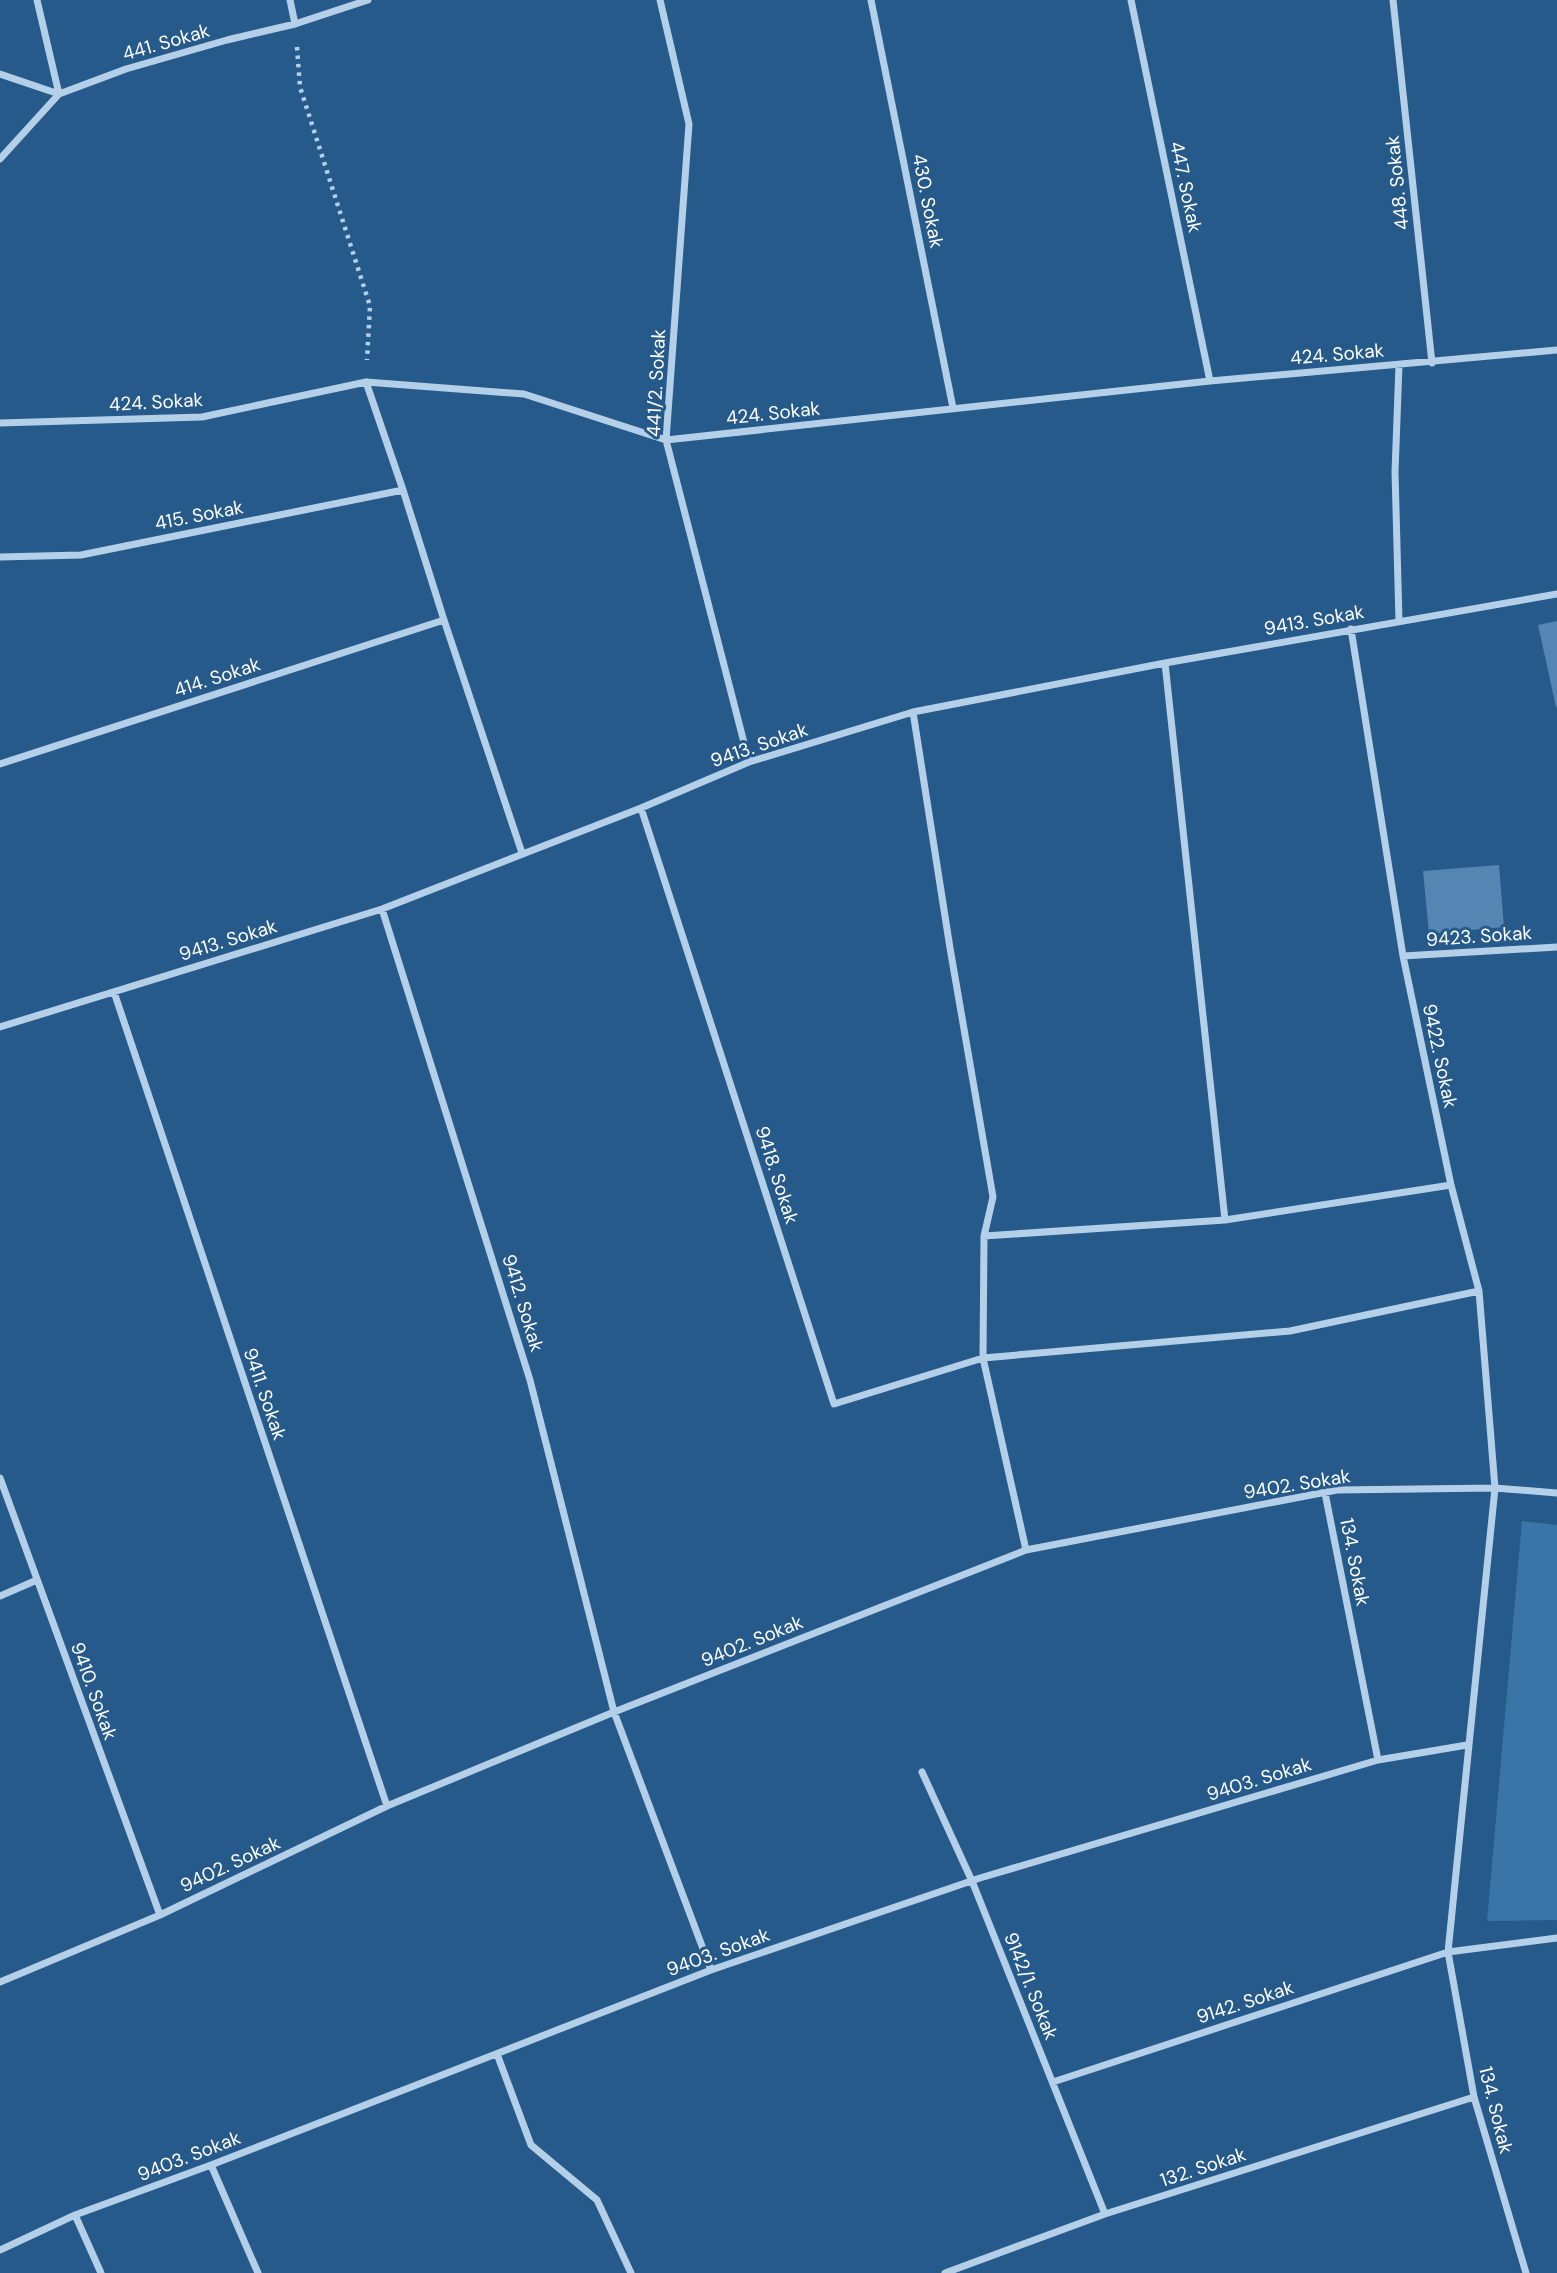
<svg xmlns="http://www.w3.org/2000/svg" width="1557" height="2273" font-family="'DM Sans',sans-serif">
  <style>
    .green { fill: #3b74a6 }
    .building { fill: #5386b2 }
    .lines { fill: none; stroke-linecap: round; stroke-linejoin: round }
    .path { stroke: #b4d0e9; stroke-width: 4.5; stroke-dasharray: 3.5 5; stroke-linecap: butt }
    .street { stroke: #b4d0e9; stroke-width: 7 }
    .labels { text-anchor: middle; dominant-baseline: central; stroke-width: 6; stroke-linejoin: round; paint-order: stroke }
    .street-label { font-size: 19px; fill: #fff; stroke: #265a8a }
  </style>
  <rect width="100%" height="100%" fill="#265a8a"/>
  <path class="green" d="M1522,1521l35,4v395l-70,1z"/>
  <path class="building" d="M1557,621v86h-1l-18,-82z
    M1499,865l5,62 -75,7 -6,-63z"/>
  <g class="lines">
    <path class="path" d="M297,47l3,40 70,219 -3,54"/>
    <path class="street" d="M37,0l22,94
      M290,0l5,24
      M660,0l29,124 -23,316 83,322
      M871,0l82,408
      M1131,0l79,381
      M1393,0l39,363
      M0,74l59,20
      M0,159l59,-65 67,-25 101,-29 68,-16 73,-24
      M366,382l37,108 41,130 78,233
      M0,423l202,-6 164,-35 158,12 142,46 544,-59 347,-31
      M0,557l81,-2 322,-65
      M1399,621l-4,-149 4,-107
      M1351,629l52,327 48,229 28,106 16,197 -47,464 26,145 52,176
      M1165,663l60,557
      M913,712l37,236 43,249 -9,39 -1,122 43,192
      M0,764l444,-144
      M641,808l193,596 149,-46 307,-27 189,-40
      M382,909l148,471 84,332 97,258
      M1403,956l154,-9
      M114,992l273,814
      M0,1027l382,-118 259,-101 108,-46 164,-50 252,-49 392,-69
      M984,1236l241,-16 226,-35
      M0,1478l160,437
      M1325,1493l53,267
      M0,1596l37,-16
      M922,1772l50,109 133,333
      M0,1982l160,-67 227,-109 227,-94 412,-162 311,-60 158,-2 62,5
      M497,2054l34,91 66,55 34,73
      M1053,2082l395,-130 109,-14
      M211,2165l47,108
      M75,2215l26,58
      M0,2250l75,-35 136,-50 500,-195 269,-92 398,-118 89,-15
      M945,2273l160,-59 369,-117"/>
  </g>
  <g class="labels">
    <g class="street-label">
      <text transform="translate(166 42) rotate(-16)">441. Sokak</text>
      <text transform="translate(1397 183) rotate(-96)">448. Sokak</text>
      <text transform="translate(1186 187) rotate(78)">447. Sokak</text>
      <text transform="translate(928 201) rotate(79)">430. Sokak</text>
      <text transform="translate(1337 354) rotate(-5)">424. Sokak</text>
      <text transform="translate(656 383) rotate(-87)">441/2. Sokak</text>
      <text transform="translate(156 402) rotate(-3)">424. Sokak</text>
      <text transform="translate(773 413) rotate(-6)">424. Sokak</text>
      <text transform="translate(199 515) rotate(-11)">415. Sokak</text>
      <text transform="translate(1314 620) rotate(-10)">9413. Sokak</text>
      <text transform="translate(217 677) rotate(-18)">414. Sokak</text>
      <text transform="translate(759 745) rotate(-19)">9413. Sokak</text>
      <text transform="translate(1479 936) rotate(-4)">9423. Sokak</text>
      <text transform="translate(228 940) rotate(-17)">9413. Sokak</text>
      <text transform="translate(1440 1056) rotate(78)">9422. Sokak</text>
      <text transform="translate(777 1175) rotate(72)">9418. Sokak</text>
      <text transform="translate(523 1303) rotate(73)">9412. Sokak</text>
      <text transform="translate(265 1394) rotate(71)">9411. Sokak</text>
      <text transform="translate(1297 1484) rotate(-9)">9402. Sokak</text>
      <text transform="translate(1355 1562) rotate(79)">134. Sokak</text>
      <text transform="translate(752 1641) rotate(-22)">9402. Sokak</text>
      <text transform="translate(94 1691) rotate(70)">9410. Sokak</text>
      <text transform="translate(1259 1779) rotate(-17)">9403. Sokak</text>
      <text transform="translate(230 1864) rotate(-25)">9402. Sokak</text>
      <text transform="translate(718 1952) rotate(-20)">9403. Sokak</text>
      <text transform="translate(1031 1986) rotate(68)">9142/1. Sokak</text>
      <text transform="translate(1245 2002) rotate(-18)">9142. Sokak</text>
      <text transform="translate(1496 2110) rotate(76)">134. Sokak</text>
      <text transform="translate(189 2156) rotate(-21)">9403. Sokak</text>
      <text transform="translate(1203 2167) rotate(-18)">132. Sokak</text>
    </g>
  </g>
</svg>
